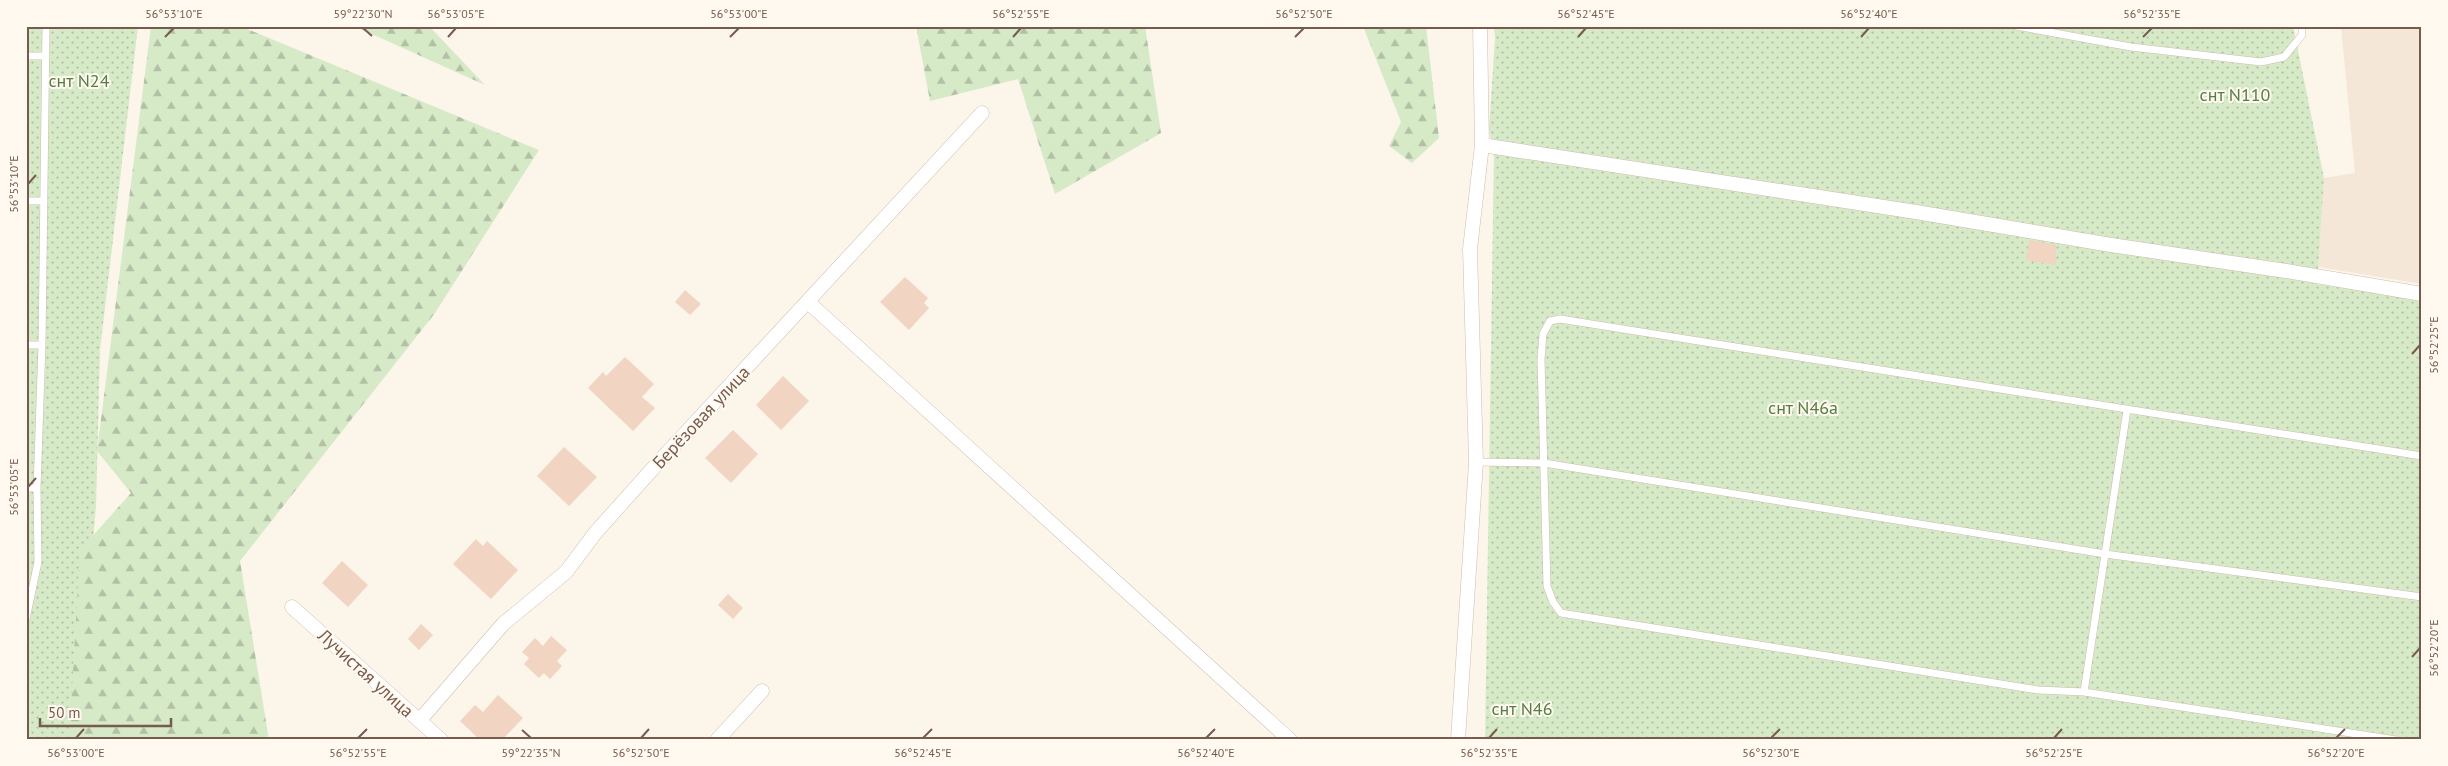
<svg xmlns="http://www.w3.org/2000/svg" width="2448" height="766" font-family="'PT Sans',sans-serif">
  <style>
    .residential { fill: #f4e7d8 }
    .grass { fill: url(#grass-dots) }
    .forest { fill: url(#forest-firs) }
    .building { fill: #f1d4c2 }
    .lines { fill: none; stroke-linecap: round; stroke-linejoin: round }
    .lane-casing { stroke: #cfbdaf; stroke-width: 8 }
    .street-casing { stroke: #cfbdaf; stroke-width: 15 }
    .lane { stroke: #fff; stroke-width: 7 }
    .street { stroke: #fff; stroke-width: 14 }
    .ticks { fill: none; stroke: #775b4d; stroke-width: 2 }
    .labels { text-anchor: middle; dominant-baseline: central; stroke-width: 4; stroke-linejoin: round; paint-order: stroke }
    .park-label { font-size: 18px; fill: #557d44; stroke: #fff9f0 }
    .street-label { font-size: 18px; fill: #775b4d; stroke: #fff9f0 }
    .neatline { fill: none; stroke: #775b4d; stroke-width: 2 }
    .ticks-label { font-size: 12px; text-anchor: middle; fill: #775b4d }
  </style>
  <defs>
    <pattern id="grass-dots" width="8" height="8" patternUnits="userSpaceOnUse" patternTransform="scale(1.25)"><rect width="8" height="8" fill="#d6eac8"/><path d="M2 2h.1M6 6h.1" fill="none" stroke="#b2c1a5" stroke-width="1.8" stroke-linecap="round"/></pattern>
    <pattern id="forest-firs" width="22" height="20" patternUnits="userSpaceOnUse" patternTransform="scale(1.25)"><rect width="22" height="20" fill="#d6eac8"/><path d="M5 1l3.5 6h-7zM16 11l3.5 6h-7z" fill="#b2c1a5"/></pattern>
  </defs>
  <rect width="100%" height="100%" fill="#fcf5ea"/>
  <path class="residential" d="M2341,26h81v258l-104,-17 6,-89 31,-5z"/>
  <path class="grass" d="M26,26h112l-38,324 -4,156 -20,234h-50z
    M1494,26h799l31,152 -7,106 105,16v440h-937l9,-587 -5,-24 6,-90z"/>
  <path class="forest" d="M151,26h89l299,124 -104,163 -195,248 29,179h-200l11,-190 51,-57 -34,-42z
    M354,26h75l56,59z
    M916,26h229l16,107 -106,61 -37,-115 -88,22z
    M1363,26h63l13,112 -27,25 -23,-17 12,-24z"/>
  <path class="building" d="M2029,240l27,5v20l-30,-5z
    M905,277l23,21 -4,5 5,5 -20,22 -29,-28z
    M685,290l16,14 -11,11 -15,-13z
    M625,357l29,27 -12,13 13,11 -22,23 -45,-43 15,-16 3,4z
    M783,376l26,25 -28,29 -25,-25z
    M733,430l25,24 -27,29 -26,-25z
    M564,447l33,30 -28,29 -32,-30z
    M476,539l7,7 4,-5 31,29 -27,29 -38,-35z
    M342,561l26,24 -20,22 -26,-24z
    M728,594l15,14 -10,11 -15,-14z
    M421,624l12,11 -14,15 -11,-11z
    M551,636l16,14 -10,11 5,5 -12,13 -6,-6 -5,5 -15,-14 5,-6 -7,-6 13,-14 8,8z
    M498,695l25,23 -21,22h-22l-20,-19 15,-16 8,7z"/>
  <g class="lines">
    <g class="lane-casing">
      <path id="lane" d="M2016,26l115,21 130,15 23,-5 18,-22v-9
        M26,56h20
        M26,201h18
        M26,345h16
        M1476,462l68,1 561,91 317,43
        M26,488h11
        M26,619l12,-57 -1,-74 5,-143 4,-319
        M2084,692l43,-282
        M2396,740l-312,-48 -46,-2 -477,-77 -8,-11 -6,-16 -6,-227 2,-25 7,-13 10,-2 862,137"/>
    </g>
    <g class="street-casing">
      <path id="street" d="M1482,145l434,67 195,33 175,26 136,23
        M808,302l482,438
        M292,607l149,133
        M420,720l83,-96 63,-52 30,-40 60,-67 326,-352
        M717,740l45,-49
        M1458,740l18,-278 -6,-213 12,-104 -2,-119"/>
    </g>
    <use href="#lane" class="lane"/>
    <use href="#street" class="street"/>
  </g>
  <path class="ticks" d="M363,28l9,8M165,37l9,-9M448,37l8,-9M730,37l9,-9M1013,37l8,-9M1295,37l9,-9M1578,37l8,-9M1861,37l8,-9M2143,37l9,-9M28,184l8,-9M2412,354l8,-9M28,487l8,-9M2412,657l8,-9M522,730l9,8M76,738l8,-9M358,738l9,-9M641,738l8,-9M923,738l9,-9M1206,738l9,-9M1489,738l8,-9M1771,738l9,-9M2054,738l8,-9M2336,738l9,-9"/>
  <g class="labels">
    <g class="park-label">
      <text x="79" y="80">снт N24</text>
      <text x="2235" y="94">снт N110</text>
      <text x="1803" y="407">снт N46а</text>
      <text x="1522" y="708">снт N46</text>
    </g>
    <g class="street-label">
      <text transform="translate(701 417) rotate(-47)">Берёзовая улица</text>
      <text transform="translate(366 673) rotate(42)">Лучистая улица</text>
    </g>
  </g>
  <rect width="2448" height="766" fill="none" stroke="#fff9f0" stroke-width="55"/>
  <path d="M40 718v8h131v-8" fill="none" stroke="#775b4d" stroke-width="2.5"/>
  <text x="48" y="718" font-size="15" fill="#775b4d" stroke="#fff9f0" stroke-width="4" paint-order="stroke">50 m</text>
  <rect x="28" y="28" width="2392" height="710" class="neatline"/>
  <g class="ticks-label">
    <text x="174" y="18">56°53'10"E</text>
    <text x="363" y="18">59°22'30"N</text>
    <text x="456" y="18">56°53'05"E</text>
    <text x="739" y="18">56°53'00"E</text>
    <text x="1021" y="18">56°52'55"E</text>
    <text x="1304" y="18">56°52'50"E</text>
    <text x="1586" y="18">56°52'45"E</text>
    <text x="1869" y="18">56°52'40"E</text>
    <text x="2152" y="18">56°52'35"E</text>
    <text transform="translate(14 184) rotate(-90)" y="4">56°53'10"E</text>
    <text transform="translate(2434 345) rotate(-90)" y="4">56°52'25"E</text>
    <text transform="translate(14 487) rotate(-90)" y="4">56°53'05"E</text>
    <text transform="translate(2434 648) rotate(-90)" y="4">56°52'20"E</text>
    <text x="76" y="757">56°53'00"E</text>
    <text x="358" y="757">56°52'55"E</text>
    <text x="531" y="757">59°22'35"N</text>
    <text x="641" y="757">56°52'50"E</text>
    <text x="923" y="757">56°52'45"E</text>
    <text x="1206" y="757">56°52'40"E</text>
    <text x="1489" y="757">56°52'35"E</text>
    <text x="1771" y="757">56°52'30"E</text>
    <text x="2054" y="757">56°52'25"E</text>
    <text x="2336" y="757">56°52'20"E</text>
  </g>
</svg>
